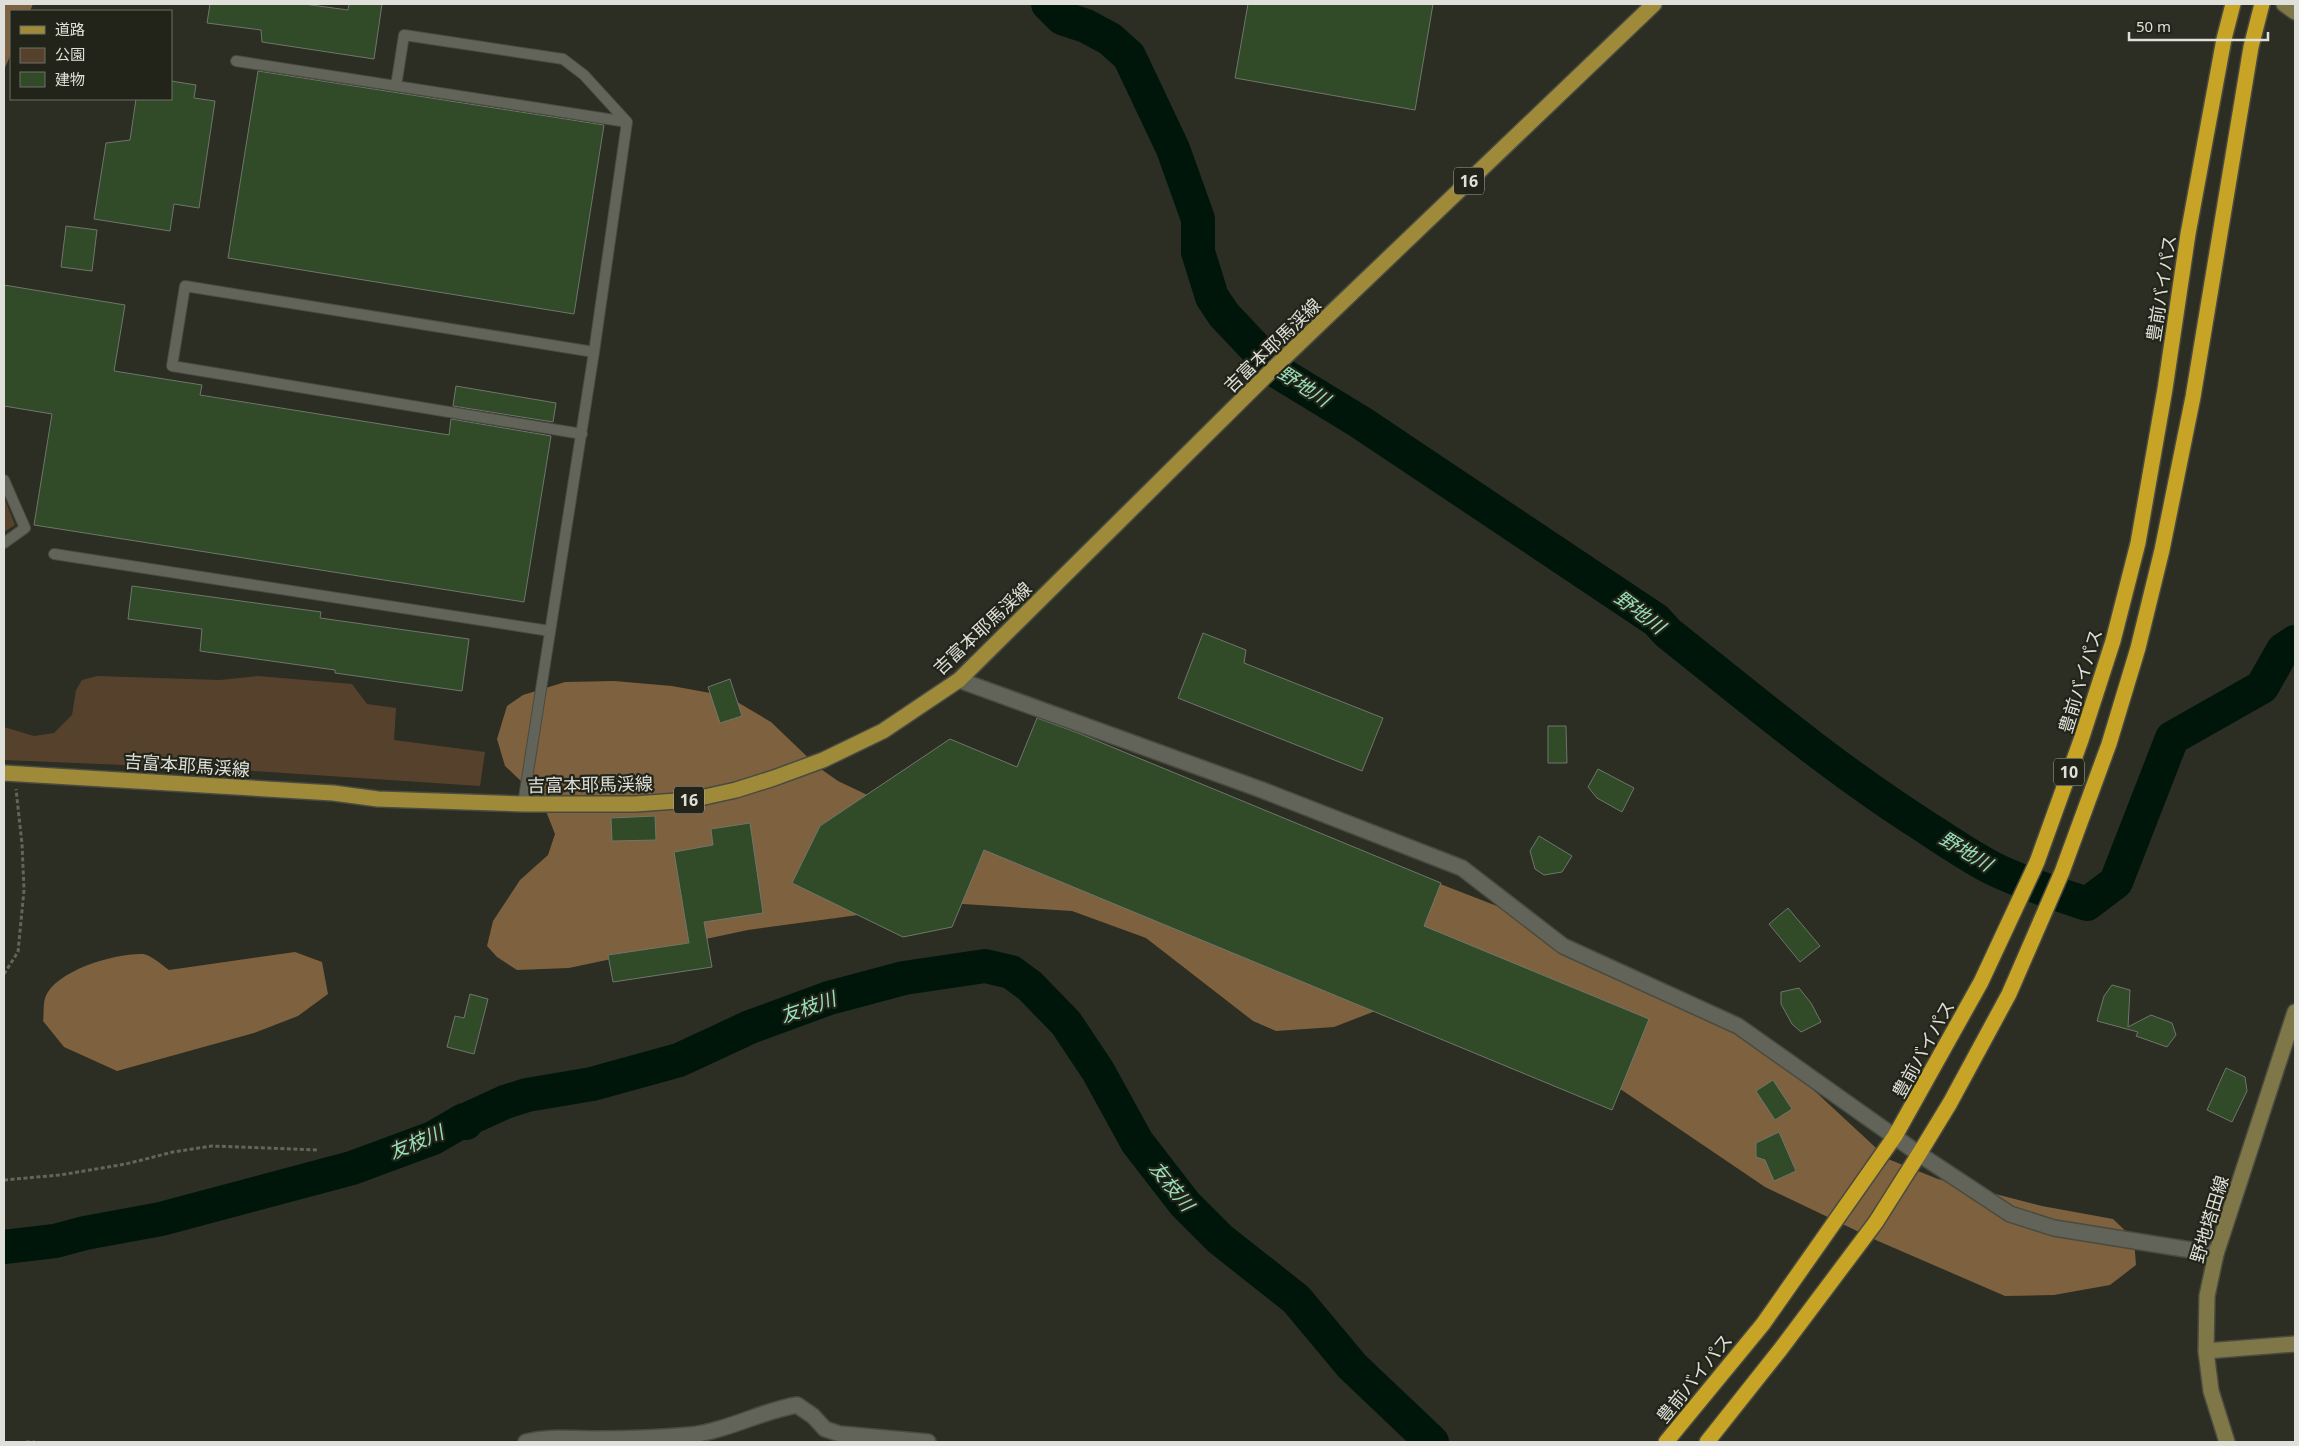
<svg xmlns="http://www.w3.org/2000/svg" width="2299" height="1446" font-family="'Noto Sans','Noto Sans JP',sans-serif">
  <style>
    .green { fill: #56422c }
    .forest { fill: #7e613e }
    .lines { fill: none; stroke-linecap: round; stroke-linejoin: round }
    .river { stroke: #01160b; stroke-width: 34 }
    .building { fill: #314a28; stroke: #6f766c }
    .lane-casing { stroke: #494b41; stroke-width: 12 }
    .street-casing { stroke: #494b41; stroke-width: 18 }
    .secondary-casing { stroke: #494b41; stroke-width: 18 }
    .primary-casing { stroke: #494b41; stroke-width: 18 }
    .highway-casing { stroke: #494b41; stroke-width: 18 }
    .path { stroke: #63645b; stroke-width: 3; stroke-dasharray: 4 2.5; stroke-linecap: butt }
    .lane { stroke: #626459; stroke-width: 10 }
    .street { stroke: #626459; stroke-width: 15 }
    .secondary { stroke: #807749; stroke-width: 15 }
    .primary { stroke: #9f8a3a; stroke-width: 15 }
    .highway { stroke: #c7a425; stroke-width: 15 }
    .labels { text-anchor: middle; dominant-baseline: central; stroke-width: 4.5; stroke-linejoin: round; paint-order: stroke }
    .shield { fill: #22241a; stroke: #a6a8a0; stroke-width: 1 }
    .shield-label { font-size: 16px; font-weight: bold; fill: #dfe0d9 }
    .street-label { font-size: 18px; fill: #dfe0d9; stroke: #22241a }
    .water-label { font-size: 19px; font-style: italic; fill: #98e1b9; stroke: #22241a }
  </style>
  <rect width="100%" height="100%" fill="#2c2d23"/>
  <path class="green" d="M4,497l11,28 -11,7z
    M97,676l123,4 38,-4 94,8 15,20 29,4 -2,32 91,12 -5,34 -258,-17 -218,-9v-33l30,9 20,-3 18,-18 4,-25 6,-10z"/>
  <path class="forest" d="M4,4h29l-3,7h-19v43l-7,16z
    M614,681l58,5 55,10 44,26 47,45 20,14 42,20 465,46 152,59 202,100 92,63 97,90 50,20 104,27 71,13 21,20 2,26 -26,20 -56,10 -49,1 -127,-55 -113,-54 -164,-111 -223,-66 -44,17 -58,4 -23,-10 -107,-83 -74,-27 -125,-8 -199,27 -179,38 -52,2 -20,-13 -10,-11 6,-25 27,-41 28,-25 7,-21 -13,-33 -37,-35 -8,-27 10,-33 16,-11 42,-13z
    M295,952l27,10 6,32 -30,22 -44,17 -137,38 -53,-24 -21,-26c1,-7 0,-16 2,-23 10,-28 71,-45 98,-44 8,1 19,11 26,16z"/>
  <g class="lines">
    <path class="river" d="M1048,4l14,14 24,8 24,13 19,17 44,93 25,70v33l14,45 12,18 54,57 82,50 296,198 12,13c83,66 164,134 253,191 23,15 46,31 71,44 30,15 63,25 95,36l29,-22 56,-144 90,-51 21,-37 12,-8
      M4,1247l51,-6 30,-8 76,-14 191,-51 81,-30 31,-18 2,3 4,-5 35,-16 22,-7 65,-11 87,-24 71,-33 79,-29 75,-20 81,-12 26,6 19,14 36,37 32,48 39,71 48,62 35,35 76,60 56,67 80,76"/>
  </g>
  <path class="building" d="M210,4h94l44,6 1,-6h33l-8,55 -112,-17 -1,-12 -54,-7z
    M1248,4h185l-18,106 -180,-32z
    M258,71l346,54 -30,189 -346,-56z
    M171,81l25,4 -2,13 21,3 -16,107 -25,-4 -4,27 -76,-12 12,-76 24,-3 6,-41h35z
    M66,226l31,4 -5,41 -31,-4z
    M4,285l121,20 -11,66 88,14 -2,10 249,40 2,-16 100,17 -27,166 -490,-77 18,-111 -48,-8z
    M456,386l100,17 -3,19 -100,-16z
    M132,586l189,26 -1,6 149,21 -7,52 -127,-18v-3l-135,-19 2,-22 -74,-10z
    M1203,633l43,17 -2,13 139,55 -21,53 -184,-73z
    M730,679l12,37 -22,7 -12,-36z
    M1037,718l41,15 363,150 -17,43 225,93 -37,91 -628,-260 -32,77 -49,10 -111,-54 28,-57 130,-87 67,28z
    M1548,726h18l1,37h-19z
    M1598,769l36,19 -12,24 -25,-14 -9,-11z
    M655,816l1,24 -44,1 -1,-23z
    M750,823l13,90 -59,9 8,45 -99,15 -5,-27 81,-12 -15,-91 39,-7 -2,-16z
    M1539,836l33,20 -10,16 -18,3 -9,-6 -5,-18z
    M1788,908l32,38 -20,16 -31,-38z
    M2112,985l18,5 -2,37 23,-12 21,8 4,12 -9,12 -31,-11 2,-4 -41,-11 7,-25z
    M1799,988l12,15 10,19 -20,10 -9,-8 -11,-20v-12z
    M470,994l18,5 -14,55 -27,-7 8,-31 9,2z
    M2226,1068l19,9 2,14 -15,31 -25,-12z
    M1773,1080l19,29 -17,11 -19,-29z
    M1779,1132l17,39 -22,10 -9,-21 -9,-3v-14z"/>
  <g class="lines">
    <g class="lane-casing">
      <path id="lane" d="M236,61l391,61
        M396,86l8,-51 159,24 21,16 43,47 -33,230 -71,452
        M582,434l-410,-68 13,-80 409,66
        M4,480l21,48 -21,15
        M54,554l496,77"/>
    </g>
    <g class="street-casing">
      <path id="street" d="M959,680l303,110 200,78 101,78 175,80 181,128 91,60 44,14 162,26
        M526,1442c23,-6 44,-3 68,-3 32,0 64,-1 96,-4 37,-4 71,-24 107,-30l16,11 12,13 15,5 88,8"/>
    </g>
    <g class="secondary-casing">
      <path id="secondary" d="M2284,4l11,8
        M2206,1351l89,-7
        M2227,1442l-16,-51 -5,-40 1,-55 9,-42 79,-242"/>
    </g>
    <g class="primary-casing">
      <path id="primary" d="M4,773l329,20 45,6 145,5h112l56,-4 45,-10 38,-12 49,-18 60,-29 76,-51 325,-322 370,-354"/>
    </g>
    <g class="highway-casing">
      <path id="highway" d="M1666,1442l97,-118 132,-188 86,-154 56,-120 44,-122 32,-99 25,-98 27,-154 23,-155 36,-195 9,-35
        M1707,1442l73,-92 96,-128 43,-68 31,-51 59,-109 53,-122 47,-128 29,-96 24,-98 31,-153 58,-350 11,-43"/>
    </g>
    <path class="path" d="M4,974l14,-22 6,-62 -2,-46 -6,-55
      M4,1180l56,-5 66,-11 47,-12 39,-6 107,4
      M26,1442h9"/>
    <use href="#lane" class="lane"/>
    <use href="#street" class="street"/>
    <use href="#secondary" class="secondary"/>
    <use href="#primary" class="primary"/>
    <use href="#highway" class="highway"/>
  </g>
  <g class="labels">
    <g class="shield">
      <rect x="1454" y="167.5" width="30" height="27" rx="4"/>
      <rect x="2054" y="758.5" width="30" height="27" rx="4"/>
      <rect x="674" y="786.5" width="30" height="27" rx="4"/>
    </g>
    <g class="shield-label">
      <text x="1469" y="181">16</text>
      <text x="2069" y="772">10</text>
      <text x="689" y="800">16</text>
    </g>
    <g class="street-label">
      <text transform="translate(2161 288) rotate(-81)">豊前バイパス</text>
      <text transform="translate(1272 345) rotate(-44)">吉富本耶馬渓線</text>
      <text transform="translate(982 628) rotate(-43)">吉富本耶馬渓線</text>
      <text transform="translate(2080 681) rotate(-73)">豊前バイパス</text>
      <text transform="translate(187 765) rotate(4)">吉富本耶馬渓線</text>
      <text transform="translate(590 784) rotate(-1)">吉富本耶馬渓線</text>
      <text transform="translate(1923 1049) rotate(-61)">豊前バイパス</text>
      <text transform="translate(2209 1219) rotate(-73)">野地塔田線</text>
      <text transform="translate(1694 1378) rotate(-51)">豊前バイパス</text>
    </g>
    <g class="water-label">
      <text transform="translate(1304 386) rotate(33)">野地川</text>
      <text transform="translate(1640 612) rotate(37)">野地川</text>
      <text transform="translate(1966 851) rotate(31)">野地川</text>
      <text transform="translate(808 1007) rotate(-19)">友枝川</text>
      <text transform="translate(416 1142) rotate(-23)">友枝川</text>
      <text transform="translate(1172 1186) rotate(51)">友枝川</text>
    </g>
  </g>
  <rect width="2299" height="1446" fill="none" stroke="#dfe0d9" stroke-width="10"/>
  <rect x="10" y="10" width="162" height="90" fill="#22241a" stroke="#6e6f66"/>
  <rect x="20" y="26" width="25" height="8" fill="#9f8a3a" stroke="#6e6f66"/>
  <text x="55" y="35" font-size="15" fill="#dfe0d9">道路</text>
  <rect x="20" y="48" width="25" height="15" fill="#56422c" stroke="#6e6f66"/>
  <text x="55" y="60" font-size="15" fill="#dfe0d9">公園</text>
  <rect x="20" y="72" width="25" height="15" fill="#314a28" stroke="#6e6f66"/>
  <text x="55" y="85" font-size="15" fill="#dfe0d9">建物</text>
  <path d="M2129 32v8h139v-8" fill="none" stroke="#dfe0d9" stroke-width="2.5"/>
  <text x="2136" y="32" font-size="15" fill="#dfe0d9" stroke="#22241a" stroke-width="4" paint-order="stroke">50 m</text>
</svg>
